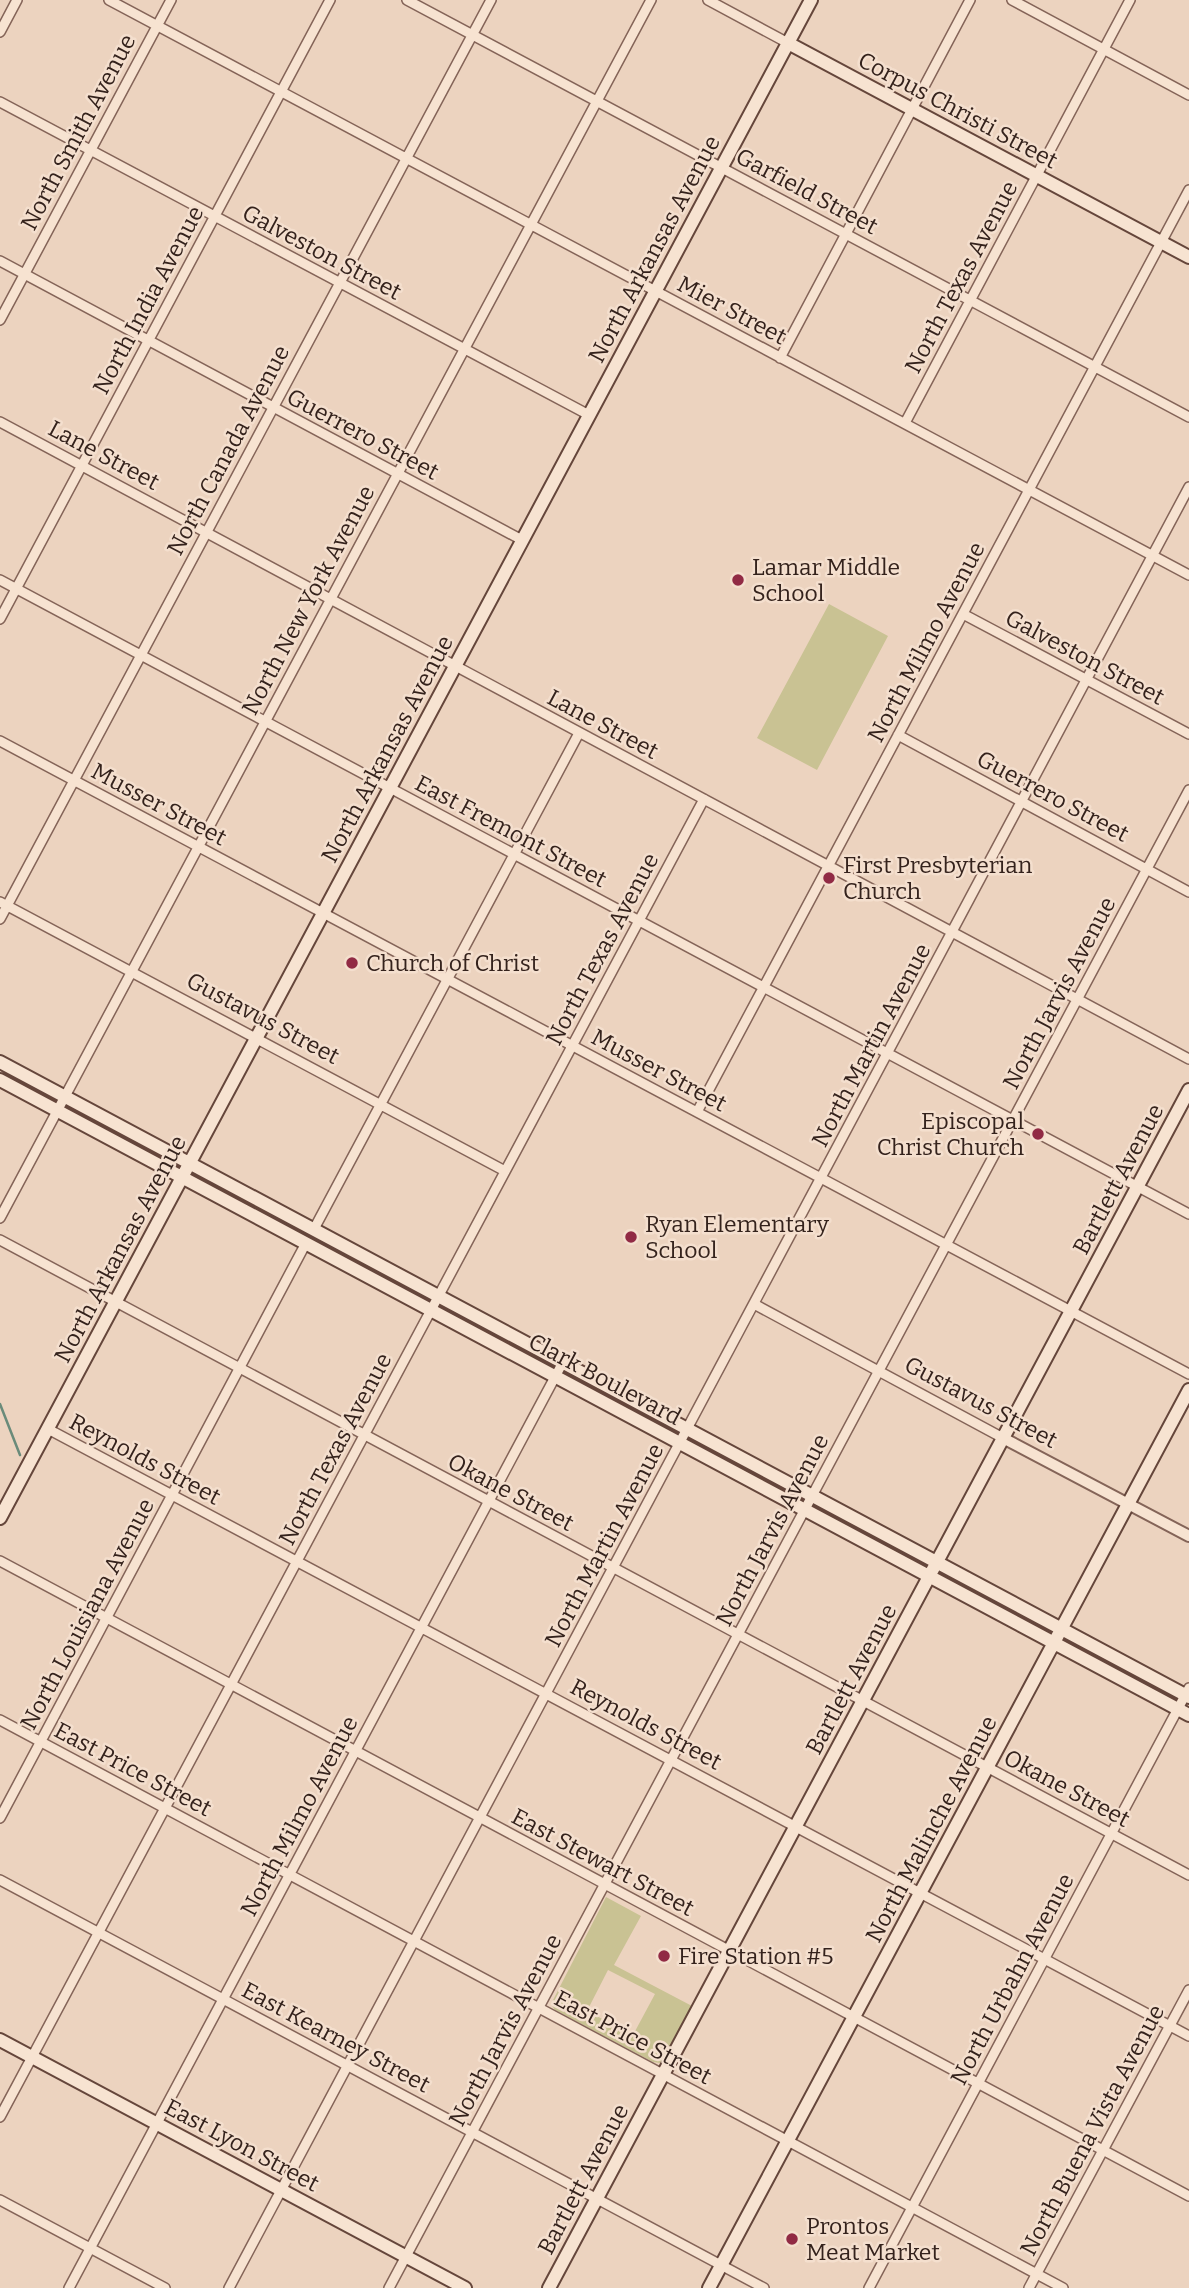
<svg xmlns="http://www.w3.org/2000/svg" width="1189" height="2288" font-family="Bitter,serif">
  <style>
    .green { fill: #c9c293; fill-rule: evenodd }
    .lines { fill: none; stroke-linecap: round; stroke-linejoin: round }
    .stream { stroke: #6a8b7a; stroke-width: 2.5 }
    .minor-casing { stroke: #846458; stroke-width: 12 }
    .tertiary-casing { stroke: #846458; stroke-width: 14 }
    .secondary-casing { stroke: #65463b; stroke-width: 16 }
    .minor { stroke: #f7e3d1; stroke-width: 9 }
    .tertiary { stroke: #f7e3d1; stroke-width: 10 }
    .secondary { stroke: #f7e3d1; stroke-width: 12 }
    .poi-dot { fill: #912a44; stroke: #f4dfce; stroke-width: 2.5 }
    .labels { text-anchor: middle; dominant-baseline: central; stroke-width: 5; stroke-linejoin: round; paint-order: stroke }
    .street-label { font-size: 23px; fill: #34221c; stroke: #f4dfce }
    .poi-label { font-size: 23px; fill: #34221c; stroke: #f4dfce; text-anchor: start }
  </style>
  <rect width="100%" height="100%" fill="#ecd3bf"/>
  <path class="green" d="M829,604l59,32 -71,134 -60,-32z
    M606,1897l35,19 -27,49 78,41 -32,57 -7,-1 -98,-52 -4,-6zM608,1970l47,24 -22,41 -46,-24z"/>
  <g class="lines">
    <path class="stream" d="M0,1404l20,51"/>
    <g class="minor-casing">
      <path id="minor" d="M109,0l1080,575
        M407,0l782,417
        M708,0l80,43
        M1012,0l177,95
        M0,32l17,-32
        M0,102l589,313
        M0,261l522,279
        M0,320l171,-320
        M780,358l190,-358
        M0,422l1189,637
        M905,423l225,-423
        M0,580l1189,634
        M963,614l226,120
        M0,619l330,-619
        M898,735l291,157
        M0,741l1189,633
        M0,902l505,269
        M0,919l491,-919
        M697,1112l492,-922
        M0,1218l651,-1218
        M314,1229l265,-496
        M0,1240l1189,635
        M754,1304l249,134
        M48,1429l1141,607
        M0,1561l1189,635
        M0,1720l1063,568
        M0,1818l306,-575
        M0,1880l764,408
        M0,2117l704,-1318
        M0,2200l165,88
        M69,2288l494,-926
        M229,2288l960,-1801
        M389,2288l800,-1498
        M869,2288l320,-600
        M1029,2288l160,-298"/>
    </g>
    <g class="tertiary-casing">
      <path id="tertiary" d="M1003,1438l186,98"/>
    </g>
    <g class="secondary-casing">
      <path id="secondary" d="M788,43l401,214
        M0,1062l1189,635
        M0,1080l1189,635
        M0,1518l811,-1518
        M0,2040l465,248
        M549,2288l640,-1198
        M709,2288l480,-898"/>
    </g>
    <use href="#minor" class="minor"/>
    <use href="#tertiary" class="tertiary"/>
    <use href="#secondary" class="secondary"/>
  </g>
  <g class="poi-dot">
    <circle cx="738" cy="580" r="7"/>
    <circle cx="829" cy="878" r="7"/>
    <circle cx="352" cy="963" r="7"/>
    <circle cx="1038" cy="1134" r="7"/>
    <circle cx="631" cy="1237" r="7"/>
    <circle cx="664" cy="1956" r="7"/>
    <circle cx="792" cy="2239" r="7"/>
  </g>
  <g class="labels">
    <g class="street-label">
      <text transform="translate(958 110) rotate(28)">Corpus Christi Street</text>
      <text transform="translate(78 132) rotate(-62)">North Smith Avenue</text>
      <text transform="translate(807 191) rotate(28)">Garfield Street</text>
      <text transform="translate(654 249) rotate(-62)">North Arkansas Avenue</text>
      <text transform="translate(322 252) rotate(28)">Galveston Street</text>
      <text transform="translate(961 277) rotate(-62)">North Texas Avenue</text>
      <text transform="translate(148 300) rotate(-62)">North India Avenue</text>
      <text transform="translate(732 310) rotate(28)">Mier Street</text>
      <text transform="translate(363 434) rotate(28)">Guerrero Street</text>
      <text transform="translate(228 450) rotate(-62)">North Canada Avenue</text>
      <text transform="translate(104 455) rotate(28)">Lane Street</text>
      <text transform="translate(308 600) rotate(-62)">North New York Avenue</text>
      <text transform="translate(926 642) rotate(-62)">North Milmo Avenue</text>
      <text transform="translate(1085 657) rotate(28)">Galveston Street</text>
      <text transform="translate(603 724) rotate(28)">Lane Street</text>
      <text transform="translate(387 749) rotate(-62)">North Arkansas Avenue</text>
      <text transform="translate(1053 796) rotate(28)">Guerrero Street</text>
      <text transform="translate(159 804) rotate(28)">Musser Street</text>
      <text transform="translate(511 831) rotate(28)">East Fremont Street</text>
      <text transform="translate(602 949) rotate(-62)">North Texas Avenue</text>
      <text transform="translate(1059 993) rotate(-62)">North Jarvis Avenue</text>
      <text transform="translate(263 1018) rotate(28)">Gustavus Street</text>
      <text transform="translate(871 1045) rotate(-62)">North Martin Avenue</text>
      <text transform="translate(659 1070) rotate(28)">Musser Street</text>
      <text transform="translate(1118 1179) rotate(-62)">Bartlett Avenue</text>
      <text transform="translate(120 1249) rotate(-62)">North Arkansas Avenue</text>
      <text transform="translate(605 1379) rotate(28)">Clark Boulevard</text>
      <text transform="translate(981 1402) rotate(28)">Gustavus Street</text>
      <text transform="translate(335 1449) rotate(-62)">North Texas Avenue</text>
      <text transform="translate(145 1459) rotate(28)">Reynolds Street</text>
      <text transform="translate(511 1492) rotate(28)">Okane Street</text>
      <text transform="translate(772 1530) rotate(-62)">North Jarvis Avenue</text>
      <text transform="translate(604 1545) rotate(-62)">North Martin Avenue</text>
      <text transform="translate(87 1614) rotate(-62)">North Louisiana Avenue</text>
      <text transform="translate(851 1679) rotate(-62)">Bartlett Avenue</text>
      <text transform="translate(646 1724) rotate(28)">Reynolds Street</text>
      <text transform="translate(133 1769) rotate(28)">East Price Street</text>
      <text transform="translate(1067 1788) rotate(28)">Okane Street</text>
      <text transform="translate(299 1816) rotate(-62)">North Milmo Avenue</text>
      <text transform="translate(931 1829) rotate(-62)">North Malinche Avenue</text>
      <text transform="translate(603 1862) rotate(28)">East Stewart Street</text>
      <text transform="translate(1012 1979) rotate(-62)">North Urbahn Avenue</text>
      <text transform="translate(505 2030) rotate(-62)">North Jarvis Avenue</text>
      <text transform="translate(336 2037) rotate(28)">East Kearney Street</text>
      <text transform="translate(633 2037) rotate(28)">East Price Street</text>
      <text transform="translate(1092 2130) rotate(-62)">North Buena Vista Avenue</text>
      <text transform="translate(242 2145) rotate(28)">East Lyon Street</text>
      <text transform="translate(583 2179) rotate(-62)">Bartlett Avenue</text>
    </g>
    <g class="poi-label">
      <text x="752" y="567">Lamar Middle<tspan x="752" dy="26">School</tspan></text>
      <text x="843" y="865">First Presbyterian<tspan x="843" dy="26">Church</tspan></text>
      <text x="366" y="963">Church of Christ</text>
      <text x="1024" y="1121" text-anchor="end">Episcopal<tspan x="1024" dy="26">Christ Church</tspan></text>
      <text x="645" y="1224">Ryan Elementary<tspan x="645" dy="26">School</tspan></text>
      <text x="678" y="1956">Fire Station #5</text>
      <text x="806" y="2226">Prontos<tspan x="806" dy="26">Meat Market</tspan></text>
    </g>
  </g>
</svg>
